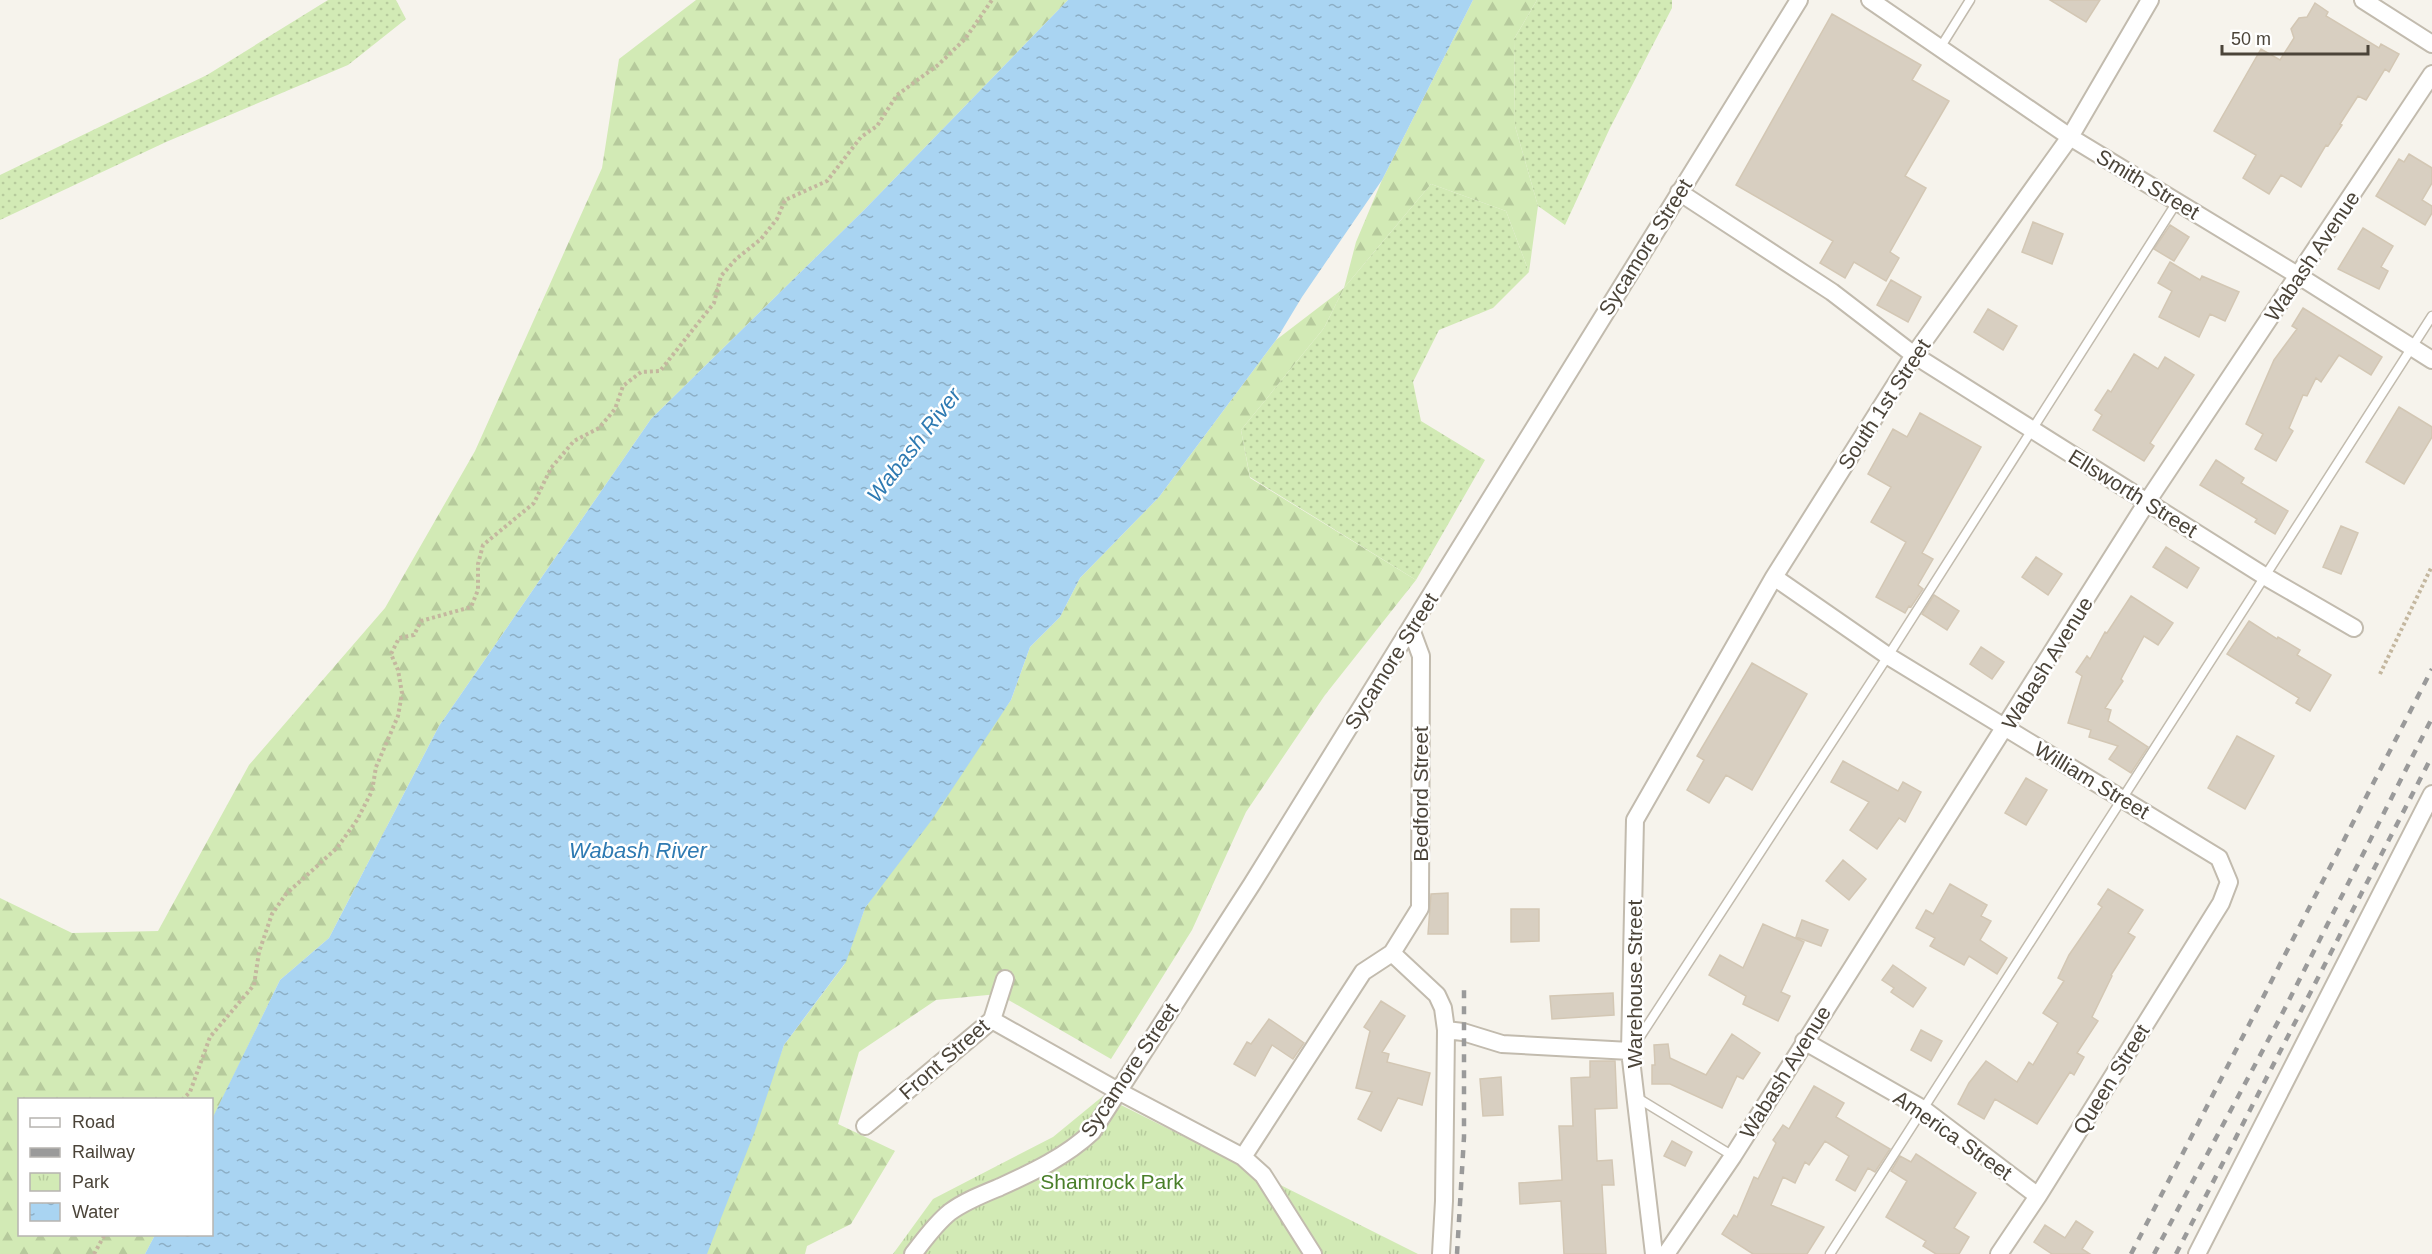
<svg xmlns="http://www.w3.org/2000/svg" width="2432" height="1254" font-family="Arial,sans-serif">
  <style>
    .grass { fill: url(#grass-dots) }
    .forest { fill: url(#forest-firs) }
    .park { fill: url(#park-tufts) }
    .water { fill: url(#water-ripples) }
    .building { fill: #d8cfc1; stroke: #d3c7b4; stroke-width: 1.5 }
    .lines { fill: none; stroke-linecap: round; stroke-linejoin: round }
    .service-casing { stroke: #c2bbae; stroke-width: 11 }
    .minor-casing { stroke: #c2bbae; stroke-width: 20 }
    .path { stroke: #c4b79f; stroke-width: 4; stroke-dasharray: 3 3; stroke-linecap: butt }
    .service { stroke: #fff; stroke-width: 8 }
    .minor { stroke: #fff; stroke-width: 16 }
    .rail { stroke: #9a9a9a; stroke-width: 4.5; stroke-dasharray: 8 8; stroke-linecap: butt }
    .labels { text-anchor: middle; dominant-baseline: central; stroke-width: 5; stroke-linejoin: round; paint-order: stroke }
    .street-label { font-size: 21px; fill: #4b4439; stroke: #fff }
    .park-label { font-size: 21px; fill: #4a7f2a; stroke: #fff }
    .water-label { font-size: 22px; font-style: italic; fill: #2e7ab2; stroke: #fff }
  </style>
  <defs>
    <pattern id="grass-dots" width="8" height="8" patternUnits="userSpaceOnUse" patternTransform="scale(1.5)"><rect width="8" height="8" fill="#d2eab5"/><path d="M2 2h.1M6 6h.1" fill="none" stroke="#b6ca9c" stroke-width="1.8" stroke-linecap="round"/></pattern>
    <pattern id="forest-firs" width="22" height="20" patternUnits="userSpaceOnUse" patternTransform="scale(1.5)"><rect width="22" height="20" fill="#d2eab5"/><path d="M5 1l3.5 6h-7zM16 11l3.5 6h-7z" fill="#b6ca9c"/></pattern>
    <pattern id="park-tufts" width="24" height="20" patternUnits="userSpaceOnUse" patternTransform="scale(1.5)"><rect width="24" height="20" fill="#d2eab5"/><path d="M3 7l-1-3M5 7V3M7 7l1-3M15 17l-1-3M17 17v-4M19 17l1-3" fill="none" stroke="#b6ca9c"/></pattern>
    <pattern id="water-ripples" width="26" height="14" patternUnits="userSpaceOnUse" patternTransform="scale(1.5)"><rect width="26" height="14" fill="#a9d4f2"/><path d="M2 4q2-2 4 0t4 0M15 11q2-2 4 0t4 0" fill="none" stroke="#8caec5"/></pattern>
  </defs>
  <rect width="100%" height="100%" fill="#f6f3ec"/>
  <path class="grass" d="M328,0h68l10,19 -58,46 -182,77 -166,78v-45l207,-100z
    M1537,0h135v8l-62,120 -45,97 -27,-19 -23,-80 -1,-87z
    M1431,184l75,27 23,61 -36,36 -54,22 -26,52 8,39 64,39 -69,120 -166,-103 -9,-47 83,-102 20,-40z"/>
  <path class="forest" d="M696,0h372l-204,210 -213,209 -212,307 -110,212 -49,42 -68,140v-20h-192v134l135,1 -10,19h-145v-356l72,35 86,-2 91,-166 136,-157 90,-157 127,-283 17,-109z
    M1473,0h64l-23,39 1,87 23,80 -9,66 -23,-61 -75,-27 -87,104 -20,40 -83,102 9,48 166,102 -91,115 -79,117 -54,118 -81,129 -113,-65 -62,6 -77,52 -21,72 57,27 -44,73 -44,22 -2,8h-100l79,-209 60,-80 21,-57 146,-208 19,-53 30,-30 20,-39 79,-81 117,-157 68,-52 12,-46 26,-62z"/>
  <path class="park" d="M1103,1096l315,158h-525l40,-55 120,-62z"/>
  <path class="water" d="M1068,0h405l-91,180 -80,117 -26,43 -117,157 -79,81 -20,39 -30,30 -19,53 -80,121 -66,87 -19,54 -62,83 -29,86 -48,123h-562l10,-19 57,-1v-115l68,-139 49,-42 110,-212 212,-307 213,-209z"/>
  <path class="building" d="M2050,0h50l-14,22z
    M2315,3l13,9 -2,4 53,32 2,-4 18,10 -10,18 -4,-3 -19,31 -8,-4 -18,28 2,1 -14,21 -2,-1 -25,42 -20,-12 -12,19 -26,-16 13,-23 -42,-24 47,-82 19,11 14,-22 -3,-9 8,-11 8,-1z
    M1832,14l89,51 -9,15 37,21 -44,75 21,12 -36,64 9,6 -13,23 -32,-19 -9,16 -25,-15 13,-22 -97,-56z
    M2409,154l23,14v15l-10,17 10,6v7l-7,12 -49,-29 23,-37 5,3z
    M2033,222l30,12 -11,30 -30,-12z
    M2170,225l19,12 -15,24 -20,-12z
    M2363,228l30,18 -12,21 7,4 -9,18 -41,-20z
    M2170,262l30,18 2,-4 37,16 -14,29 -15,-7 -11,23 -40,-20 13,-26 -14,-8z
    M1891,280l30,17 -13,25 -31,-17z
    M2303,308l79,49 -11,18 -32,-20 -18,27 -5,-4 -9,18 -4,-1 -14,33 4,3 -17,30 -21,-12 8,-15 -17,-10 28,-64 23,-31 -5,-3z
    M1988,309l29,17 -14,24 -29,-18z
    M2134,354l24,15 7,-12 29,18 -44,68 4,3 -10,15 -51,-31 9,-15 -7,-5 13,-20 3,2z
    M2399,407l33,20v10l-28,47 -38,-22z
    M1920,413l61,34 -59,106 11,6 -15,26 5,4 -12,18 -2,-1 -4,7 -29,-16 30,-55 -35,-20 20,-35 -23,-13 25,-45 14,8z
    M2216,460l28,18 -3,5 47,28 -13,23 -20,-12 2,-3 -57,-34z
    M2341,526l17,7 -17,41 -18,-7z
    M2166,547l33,21 -12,20 -34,-21z
    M2036,557l26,17 -14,21 -26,-18z
    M1934,595l25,16 -12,19 -25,-16z
    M2131,596l42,27 -15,22 -14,-9 -23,43 2,2 -18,27 6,2 -3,11 40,26 -17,26 -22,-14 9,-13 -29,-9 2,-7 -23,-7 14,-47 -6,-4 11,-16 3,3 15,-27 2,1z
    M2249,621l28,18 1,-2 22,13 -3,5 34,20 -21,36 -14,-8 3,-5 -72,-44z
    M1981,647l23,15 -12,17 -22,-15z
    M1752,663l55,31 -55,96 -26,-15 -17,28 -22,-13 17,-30 -7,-4z
    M2237,736l37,20 -29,53 -37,-21z
    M1843,761l55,30 5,-9 18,10 -16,30 -6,-4 -22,31 -27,-19 19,-28 -38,-20z
    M2026,778l21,12 -21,35 -21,-12z
    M1843,860l23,19 -17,21 -23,-19z
    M1950,884l37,21 -6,11 10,5 -11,19 27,18 -10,16 -28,-18 -5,9 -34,-19 5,-8 -19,-10 10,-18 7,4z
    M2108,889l35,21 -15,23 7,4 -24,38 1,1 -20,41 6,4 -21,32 7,4 -10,18 -4,-3 -33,52 -42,-25 -11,20 -26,-15 11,-21 17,-22 31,21 12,-20 4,3 25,-42 -15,-10 21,-32 -6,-3 11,-23 33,-48 -4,-3z
    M1448,893v41h-20l3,-40z
    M1511,909h28v32l-28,1z
    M1802,920l26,10 -7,16 -25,-9z
    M1763,924l41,18 -23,50 9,4 -12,25 -35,-17 3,-8 -37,-21 11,-20 23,13z
    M1893,965l33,23 -13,19 -22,-15 3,-4 -12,-8z
    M1613,993l1,22 -62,4 -2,-23z
    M1381,1001l24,15 -23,36 7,2 -2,8 43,11 -8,32 -24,-7 -17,33 -23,-12 14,-27 -16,-4 14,-57 -6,-4z
    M1269,1019l35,24 -11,16 -21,-14 -17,31 -21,-12 13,-22 4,2z
    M1921,1030l21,11 -11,20 -20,-11z
    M1732,1034l28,19 -17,26 -6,-3 -15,32 -52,-24h-18v-19h3l-1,-20 14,-1 2,14 36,17z
    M1590,1061h25l2,47 -22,1 2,52 15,-1 2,25h-12l4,69h-42l-3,-53 -41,3 -1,-21 43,-3 -3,-54h14l-2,-48 19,-1z
    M1501,1077l2,38 -20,1 -3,-37z
    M1814,1086l30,17 -8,14 54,32 -15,23 -7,-4 -13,23 -19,-11 13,-24 -24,-15 -16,24 -4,-3 -10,21 -12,-6 -12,28 53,22 -17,27h-54l-31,-20 12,-19 3,2 17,-40 4,2 18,-36 -3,-3 10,-15 6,4z
    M1672,1141l20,11 -7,14 -21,-10z
    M1916,1154l60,39 -22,35 15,9 -10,17h-23l-13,-8 3,-5 -40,-24 21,-36 -16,-10 9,-15 11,6z
    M2076,1221l17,11 -11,17 8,5h-38l-18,-12 11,-17 20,13z"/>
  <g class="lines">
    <g class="service-casing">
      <path id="service" d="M1940,48l30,-48
        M1634,1046l254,-390 289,-454
        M1636,1097l97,59
        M1830,1254l602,-938"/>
    </g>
    <g class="minor-casing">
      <path id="minor" d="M1870,0l200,137 229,139 133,84
        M2363,0l69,44
        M1679,192l153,100 82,63 352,222 88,51
        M1774,577l114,79 331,202 10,24 -8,21 -183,293 -39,58
        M1392,953l45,42 6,13 3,22 17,2 39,12 128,7
        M992,1020l126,71 125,66 20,18 50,79
        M1804,1041l119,68 115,87
        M865,1126l127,-106 13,-41
        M1243,1157l120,-185 29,-19 28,-45 1,-252 -10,-27
        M913,1254c11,-14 22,-30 37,-42 15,-11 33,-18 50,-25 33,-15 65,-30 92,-55l160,-248 547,-884
        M1441,1254l3,-53 2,-171
        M1654,1254l-24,-203 5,-231 139,-243 140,-222 156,-218 80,-137
        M1666,1254l67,-98 414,-654 285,-428
        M2197,1254l235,-460"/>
    </g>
    <path class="path" d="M2380,674l52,-108
      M182,1100l8,-8 20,-55 44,-52 5,-33 13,-38 14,-20 51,-46 20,-28 15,-29 4,-24 22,-51 4,-23 -4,-23 -7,-16 8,-16 15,-3 7,-14 50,-14 7,-17v-26l5,-19 51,-42 17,-35 23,-27 25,-13 16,-19 8,-23 18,-14 19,-1 54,-68 7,-27 15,-17 25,-20 16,-20 8,-19 42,-19 34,-44 16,-11 20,-31 41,-30 27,-26 27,-39
      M94,1254l11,-20"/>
    <use href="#service" class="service"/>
    <use href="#minor" class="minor"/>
    <path class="rail" d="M1457,1254l7,-117v-153
      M2131,1254l301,-585
      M2154,1254l126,-236 152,-300
      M2176,1254l256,-498"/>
  </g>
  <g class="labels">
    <g class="street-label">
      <text transform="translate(2148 184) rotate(31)">Smith Street</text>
      <text transform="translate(1645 247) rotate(-58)">Sycamore Street</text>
      <text transform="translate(2312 256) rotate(-56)">Wabash Avenue</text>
      <text transform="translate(1884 404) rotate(-57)">South 1st Street</text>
      <text transform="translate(2133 493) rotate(32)">Ellsworth Street</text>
      <text transform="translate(1391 661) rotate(-58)">Sycamore Street</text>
      <text transform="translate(2047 663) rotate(-58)">Wabash Avenue</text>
      <text transform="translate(2092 780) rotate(31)">William Street</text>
      <text transform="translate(1420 794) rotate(-90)">Bedford Street</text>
      <text transform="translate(1634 984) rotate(-90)">Warehouse Street</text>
      <text transform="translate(944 1059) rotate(-41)">Front Street</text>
      <text transform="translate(1129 1070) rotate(-56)">Sycamore Street</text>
      <text transform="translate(1785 1072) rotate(-58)">Wabash Avenue</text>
      <text transform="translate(2111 1079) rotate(-58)">Queen Street</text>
      <text transform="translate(1953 1135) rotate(35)">America Street</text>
    </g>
    <g class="park-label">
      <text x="1112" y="1181">Shamrock Park</text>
    </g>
    <g class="water-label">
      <text transform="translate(914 445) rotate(-52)">Wabash River</text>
      <text x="638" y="850">Wabash River</text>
    </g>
  </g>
  <rect x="18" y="1098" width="195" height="138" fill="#ffffff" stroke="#b7b4b0" stroke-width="1.5"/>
  <rect x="30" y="1118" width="30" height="9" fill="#ffffff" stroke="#b7b4b0" stroke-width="1.5"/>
  <text x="72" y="1128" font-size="18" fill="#4b4439">Road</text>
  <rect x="30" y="1148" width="30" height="9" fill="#9a9a9a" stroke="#b7b4b0" stroke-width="1.5"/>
  <text x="72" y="1158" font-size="18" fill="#4b4439">Railway</text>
  <rect x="30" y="1173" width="30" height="18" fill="url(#park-tufts)" stroke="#b7b4b0" stroke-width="1.5"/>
  <text x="72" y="1188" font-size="18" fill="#4b4439">Park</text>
  <rect x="30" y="1203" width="30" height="18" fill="url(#water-ripples)" stroke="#b7b4b0" stroke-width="1.5"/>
  <text x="72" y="1218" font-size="18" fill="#4b4439">Water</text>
  <path d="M2222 45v9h146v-9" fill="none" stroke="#4b4439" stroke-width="3"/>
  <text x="2231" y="45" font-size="18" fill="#4b4439" stroke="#ffffff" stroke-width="4.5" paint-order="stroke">50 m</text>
</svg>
